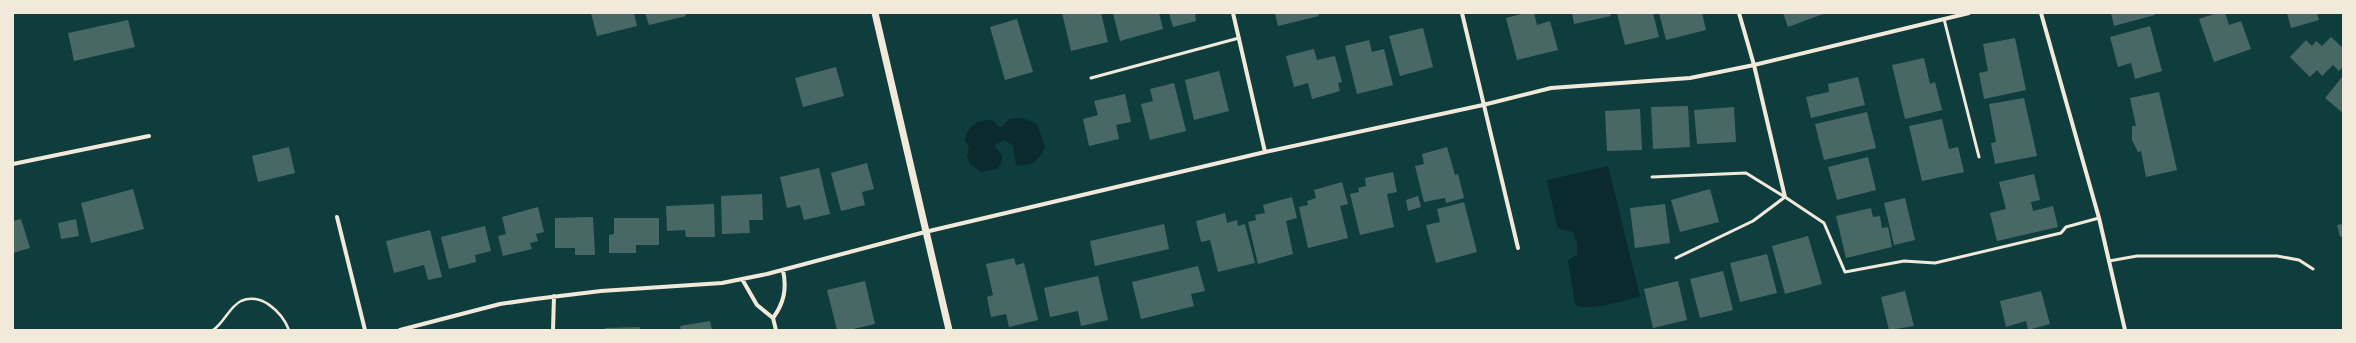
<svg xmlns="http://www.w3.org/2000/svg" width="2356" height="343" font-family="'Nunito Sans',sans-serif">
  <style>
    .water { fill: #0a2a2b }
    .building { fill: #486865 }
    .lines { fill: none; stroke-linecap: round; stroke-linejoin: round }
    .path { stroke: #f1e9da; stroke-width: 2.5 }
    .service { stroke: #f1e9da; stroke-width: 3 }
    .minor { stroke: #f1e9da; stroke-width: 4 }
    .tertiary { stroke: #f1e9da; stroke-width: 7 }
  </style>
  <rect width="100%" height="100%" fill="#0f3d3e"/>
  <path class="water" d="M1023,118l14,6 8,23c-5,13 -15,21 -29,18l-3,-19 -8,-6 -9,4 -1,3 7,8v6l-5,8 -16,3 -11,-8 -3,-8 2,-8 -4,-8c2,-14 15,-23 29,-19l3,5 5,1 7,-8z
    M1608,166l32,130c-11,4 -58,17 -65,8l-7,-44 9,-5v-12l-4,-11 -13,-3 -3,-3 -10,-46z"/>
  <path class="building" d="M591,13h43l3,13 -40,10z
    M645,13h40l1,3 -37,9z
    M1062,13h39l7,29 -37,9z
    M1113,13h46l4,16 -43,12z
    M1169,13h26l1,8 -23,6z
    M1275,13h43l1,3 -41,10z
    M1525,13h9l3,12 13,-4 8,29 -41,10 -11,-42z
    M1572,13h38l1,3 -37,8z
    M1617,13h36l6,24 -34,8z
    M1659,13h43l4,17 -40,10z
    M1783,13h43l-38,14z
    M2111,13h43l1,2 -41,11z
    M2217,13h8l4,12 12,-4 10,28 -37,13 -15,-43z
    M2287,13h30l2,7 -28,8z
    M1017,19l16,53 -28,8 -15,-53z
    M128,20l7,27 -61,14 -6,-28z
    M2150,26l12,45 -27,8 -4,-16 -13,4 -8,-30z
    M1423,28l10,39 -33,9 -11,-40z
    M2331,37l12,11v19l-4,4 -6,-6 -11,11 -5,-6 -7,7 -20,-20 16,-17 6,6 4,-5 6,5z
    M2015,38l11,52 -42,9 -5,-26 9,-2 -5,-27z
    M1369,40l3,12 12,-3 9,36 -36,9 -12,-48z
    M1314,49l3,11 18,-4 7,26 -4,1 2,8 -28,8 -4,-16 -14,4 -8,-31z
    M1924,58l6,26 5,-2 7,28 -37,9 -13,-54z
    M836,67l8,29 -41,11 -8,-29z
    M1219,71l10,40 -35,9 -9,-40z
    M2343,76v37l-18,-15z
    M1858,77l7,28 -54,13 -5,-21 23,-5 -1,-8z
    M1174,83l12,48 -36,9 -9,-36 12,-3 -3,-12z
    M2159,92l18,78 -31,7 -5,-26 -3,1 -6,-12v-14h4l-6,-28z
    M1125,94l6,28 -15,3 3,14 -30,7 -6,-27 15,-4 -4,-14z
    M2024,98l13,58 -42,8 -4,-21 5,-1 -7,-38z
    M1688,106l2,41 -37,2 -2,-42z
    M1734,107l2,35 -39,2 -3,-34z
    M1640,109l2,41 -35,1 -2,-40z
    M1867,112l9,36 -52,12 -9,-36z
    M1942,119l7,30 9,-2 6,25 -42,9 -13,-55z
    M289,147l6,26 -37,9 -6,-26z
    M1447,147l8,28 3,-1 6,24 -18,5 -1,-5 -21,4 -9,-36 9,-2 -2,-10z
    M1868,157l8,33 -39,10 -9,-33z
    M867,163l7,26 -12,3 3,13 -24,6 -10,-38z
    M819,168l11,46 -26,6 -4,-15 -13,3 -7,-31z
    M1393,172l4,20 -10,2 7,33 -34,8 -10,-41 9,-2 -1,-4 8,-2 -1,-8z
    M2034,174l6,26 -9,2 2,9 20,-5 5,21 -61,14 -7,-28 16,-4 -7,-27z
    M1342,182l6,22 -8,2 8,32 -40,10 -9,-41 9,-2 -1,-4 9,-3 -2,-8z
    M133,189l11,40 -53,14 -10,-40z
    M1710,189l9,33 -39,10 -9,-32z
    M762,194l1,26h-14l1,13 -28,1 -1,-38z
    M1418,196l3,11 -13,4 -2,-11z
    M1292,197l5,21 -11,3 7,33 -35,10 -10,-42 8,-2 -1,-5 10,-2 -2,-8z
    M1905,198l10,42 -21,5 -10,-42z
    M1464,202l13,50 -41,11 -10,-38 14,-3 -3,-13z
    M714,204l1,33h-29l-1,-7 -18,1 -1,-25z
    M1665,204l5,39 -35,5 -5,-40z
    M538,207l6,25 -8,2 2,7 -8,2 2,6 -29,7 -5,-20 8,-2 -4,-17z
    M1871,208l2,9 7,-1 2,12 6,-1 4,20 -46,11 -10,-42z
    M1225,213l2,10 10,-3 1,6 7,-2 10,39 -37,9 -8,-32 -9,2 -5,-21z
    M593,217l2,38h-20v-7h-20v-30z
    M614,218h45v27h-23v8h-27v-18l5,-1z
    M21,219l9,29 -17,5v-32z
    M76,219l3,17 -18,3 -3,-16z
    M1164,224l5,25 -74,17 -5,-25z
    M2343,224v12l-3,1 -3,-12z
    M485,226l6,25 -16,4 1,7 -27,7 -8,-32z
    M430,230l12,47 -14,3 -4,-15 -30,8 -8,-32z
    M1808,236l14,48 -37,10 -13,-48z
    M1767,254l10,39 -37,9 -10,-39z
    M1014,258l2,7 8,-2 14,57 -29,7 -3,-13 -15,3 -4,-20 6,-2 -7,-31z
    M1198,266l7,25 -14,3 3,12 -53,13 -9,-37z
    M1723,271l10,39 -33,8 -10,-39z
    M1098,276l10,44 -27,6 -3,-15 -28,6 -6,-29z
    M865,281l10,43 -26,6h-12l-10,-40z
    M1678,281l9,39 -34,8 -9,-39z
    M1905,291l9,35 -25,4 -8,-33z
    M2041,291l9,33 -22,6 -2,-9 -20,6 -6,-26z
    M710,321l2,9h-31l-1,-4z
    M640,327v3h-35v-2z"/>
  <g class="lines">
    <path class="path" d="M213,330c11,-7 16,-23 28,-29 20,-9 41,11 48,29"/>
    <path class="service" d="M1944,19l35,138
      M1091,78l148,-40
      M1652,177l94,-4 39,24 -32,24 -77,37
      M1785,197l39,26 21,49 59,-11 31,2 126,-30 5,-6 33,-9
      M2109,261l28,-5h140l22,4 14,9"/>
    <path class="minor" d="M1233,13l32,139
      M1462,13l56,235
      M1739,13l15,52 31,132
      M2041,13l58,205 26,112
      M13,164l136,-28
      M337,217l28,113
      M742,279l15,26 16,13c11,-15 14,-29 10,-48
      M773,318l3,12
      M400,330l100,-26 35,-5 66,-8 121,-8 45,-9 158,-42 340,-80 218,-47 68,-17 139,-10 64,-13 215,-52
      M553,330l1,-34"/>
    <path class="tertiary" d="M875,13l74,317"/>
  </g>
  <rect width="2356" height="343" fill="none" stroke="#f1e9da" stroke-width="28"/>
</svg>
